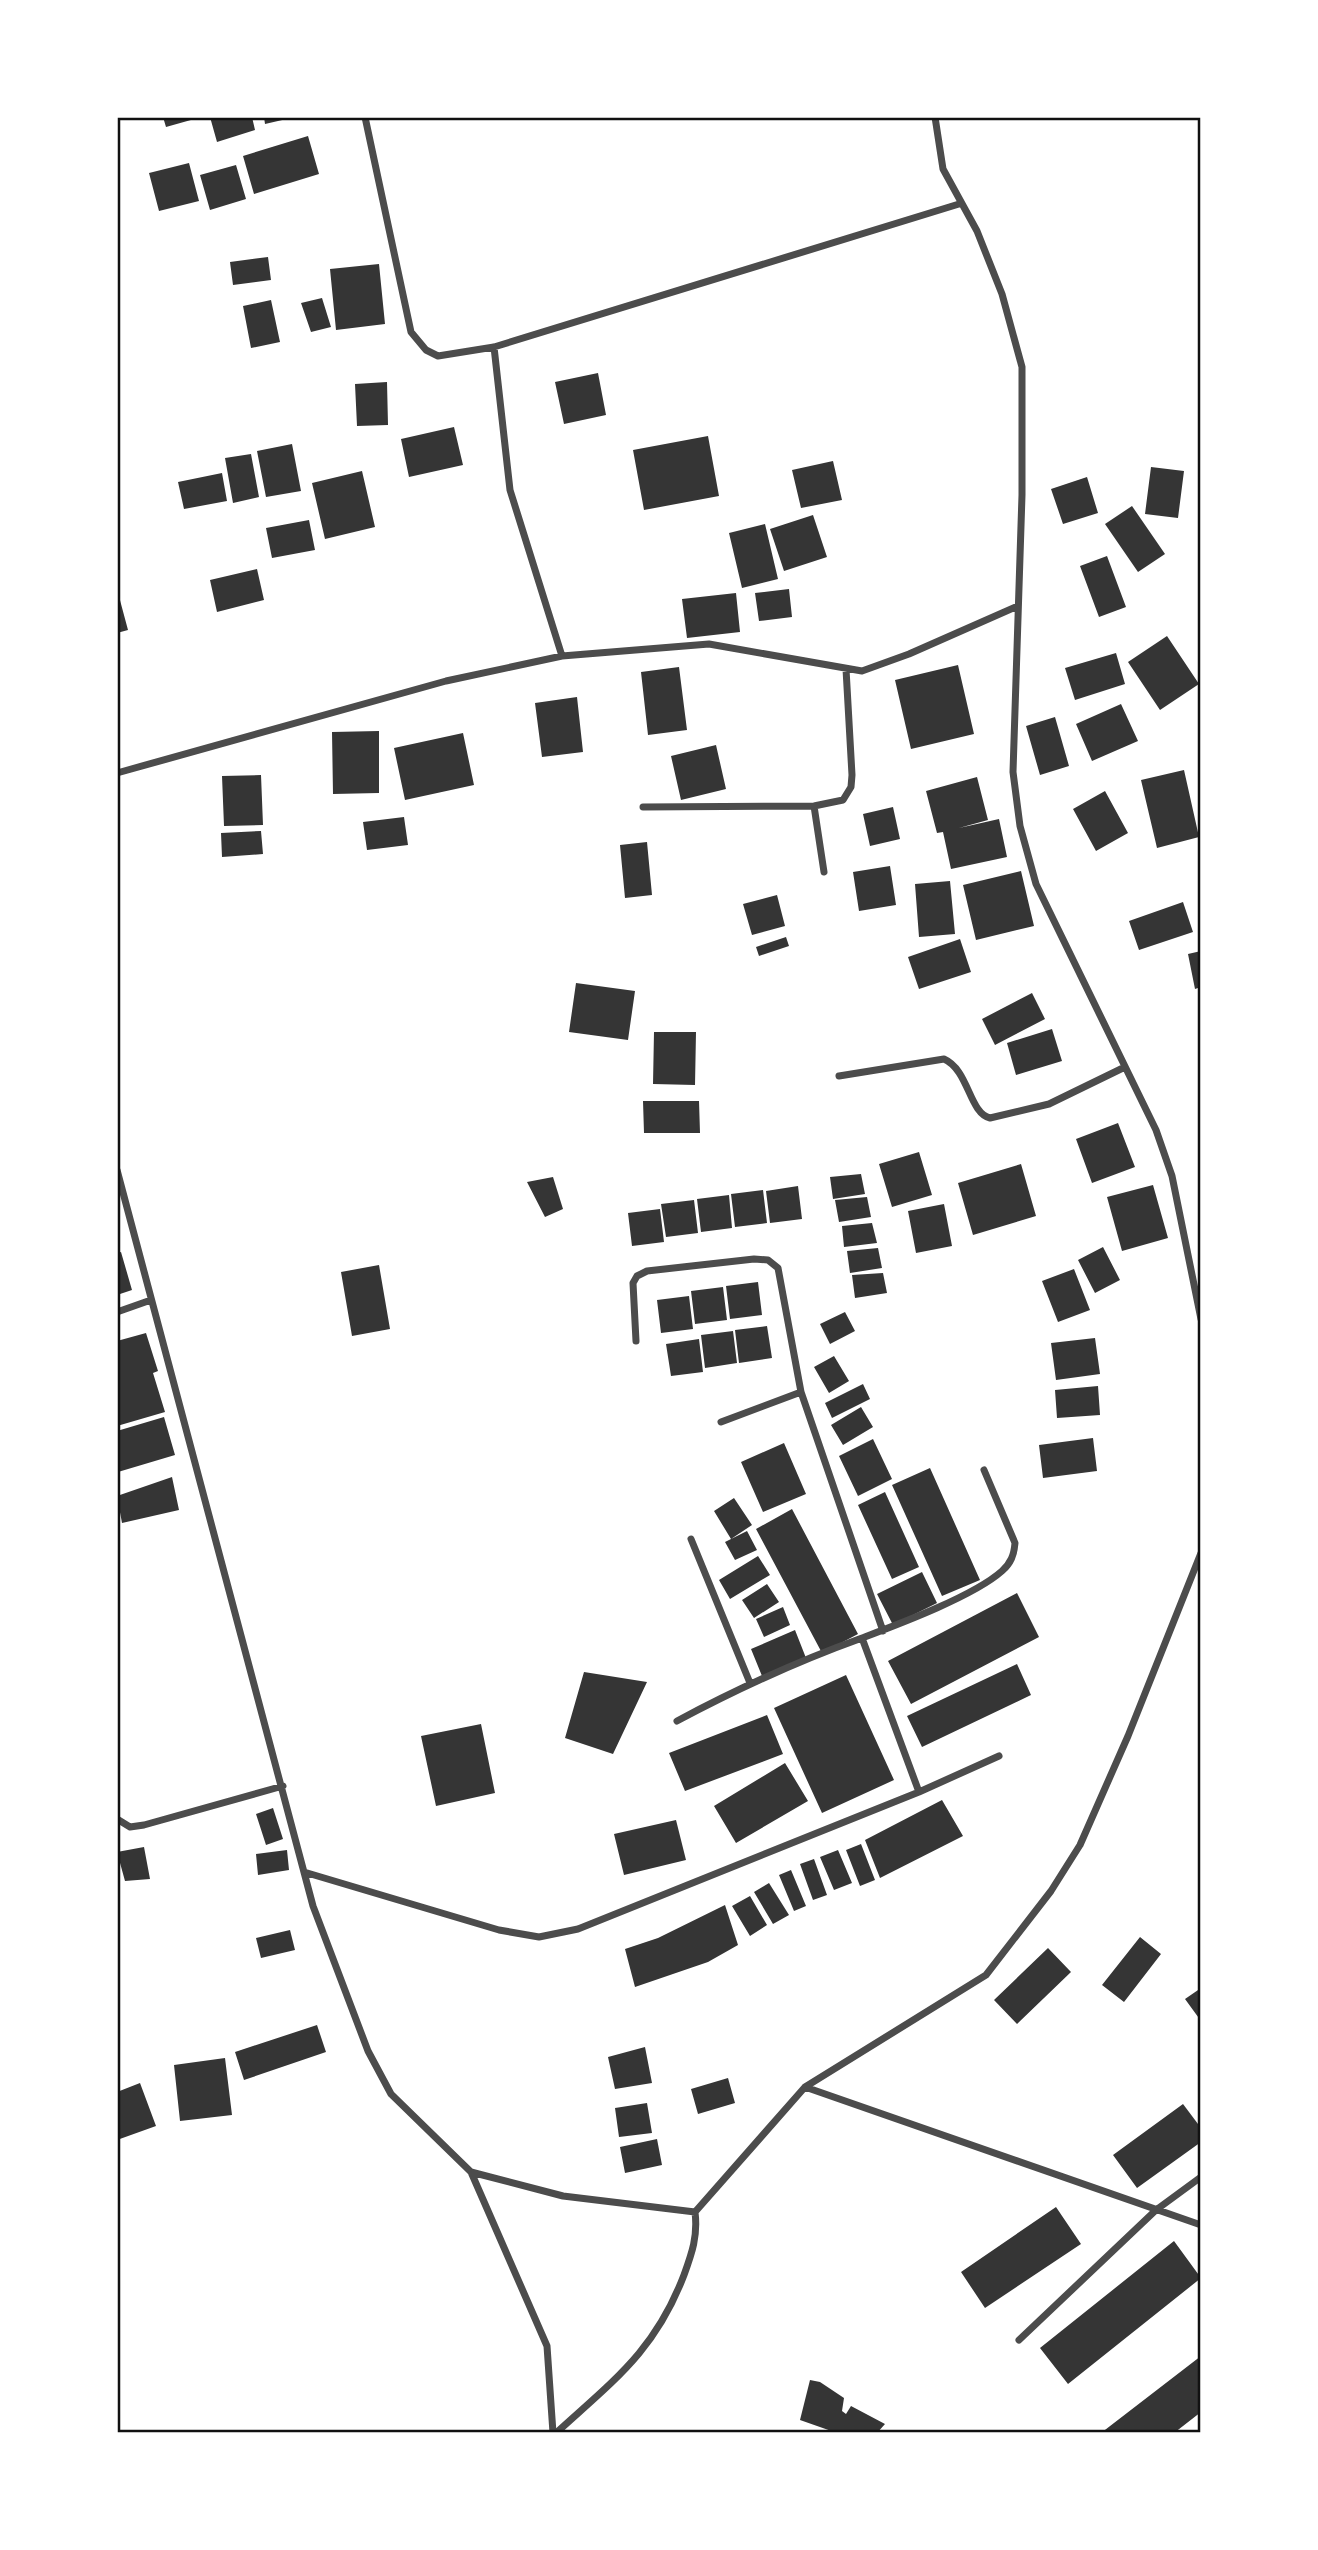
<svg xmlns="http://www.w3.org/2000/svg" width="1318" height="2550" font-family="Commissioner,sans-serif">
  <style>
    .building { fill: #353535 }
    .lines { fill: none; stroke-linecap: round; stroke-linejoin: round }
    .minor { stroke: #4c4c4c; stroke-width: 7 }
    .neatline { fill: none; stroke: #111; stroke-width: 2.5 }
  </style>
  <rect width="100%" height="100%" fill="#fff"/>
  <path class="building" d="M163,117h35v1l-32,9z
    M210,117h42l3,13 -38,12z
    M264,117h27v1l-26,6z
    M308,136l11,38 -65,20 -11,-38z
    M189,163l10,38 -40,10 -10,-38z
    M236,165l10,34 -36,11 -10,-35z
    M268,257l3,23 -38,5 -3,-23z
    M379,264l6,60 -49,6 -6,-61z
    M322,298l9,29 -20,5 -10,-29z
    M271,300l9,42 -29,6 -8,-42z
    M598,373l8,42 -42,9 -9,-42z
    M387,382l1,43 -31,1 -2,-42z
    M454,427l9,38 -54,12 -8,-38z
    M708,436l11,60 -75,14 -11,-60z
    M292,444l9,47 -35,6 -9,-46z
    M251,454l8,43 -26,6 -8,-45z
    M833,461l9,39 -41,8 -9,-38z
    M1151,467l33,4 -6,47 -33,-4z
    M362,471l13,56 -50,12 -13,-56z
    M222,473l5,28 -43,8 -6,-27z
    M1087,477l11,36 -35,11 -12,-35z
    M1132,506l33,48 -27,18 -33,-48z
    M813,515l14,42 -43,14 -14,-42z
    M309,520l6,30 -43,8 -6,-30z
    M765,524l13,55 -36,9 -13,-55z
    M1107,556l19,51 -27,10 -19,-51z
    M257,569l7,31 -47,12 -7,-32z
    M117,589l11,41 -11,3z
    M789,589l3,28 -33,4 -4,-28z
    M736,593l4,39 -53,6 -5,-39z
    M1167,636l32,48 -39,26 -32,-48z
    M1116,653l9,31 -50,16 -10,-32z
    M958,665l16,69 -63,15 -16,-69z
    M679,667l8,63 -39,5 -7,-63z
    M577,697l6,55 -41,5 -7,-54z
    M1121,704l17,37 -46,20 -16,-37z
    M1055,717l14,49 -29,9 -14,-49z
    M379,731v62l-46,1 -1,-62z
    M463,733l11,52 -69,15 -11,-52z
    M716,745l10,44 -45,11 -10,-44z
    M1184,770l15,67 -42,11 -16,-68z
    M261,775l2,50 -39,1 -2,-50z
    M977,777l11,43 -29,8 40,-9 8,38 -56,12 -8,-37 -6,1 -11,-42z
    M1105,791l23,42 -32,18 -23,-42z
    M893,807l7,32 -30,7 -7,-32z
    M404,817l4,28 -41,5 -4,-28z
    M261,831l2,23 -41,3 -1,-24z
    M647,842l5,53 -27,3 -5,-53z
    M890,866l6,39 -37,6 -6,-39z
    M1021,871l13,55 -58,14 -13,-55z
    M950,881l5,53 -36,3 -4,-53z
    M777,895l8,31 -33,9 -9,-31z
    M1183,902l10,30 -54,18 -10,-29z
    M786,937l3,9 -30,10 -3,-9z
    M960,939l11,33 -52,17 -11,-32z
    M1201,951v36l-6,2 -7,-35z
    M576,983l59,8 -7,49 -59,-8z
    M1032,993l13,26 -50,26 -13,-26z
    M1052,1029l10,32 -46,14 -9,-32z
    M654,1032h42l-1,53 -42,-1z
    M643,1101h56l1,32h-56z
    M1118,1123l17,44 -43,16 -16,-44z
    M919,1152l13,43 -40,12 -13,-43z
    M1021,1164l15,52 -63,19 -15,-52z
    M861,1174l4,20 -32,5 -3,-22z
    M553,1177l10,32 -18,8 -18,-35z
    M1153,1185l15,53 -46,13 -15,-54z
    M798,1186l4,33 -32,4 -4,-32z
    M763,1190l4,33 -32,4 -4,-33z
    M729,1195l3,33 -31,4 -4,-33z
    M867,1197l4,20 -32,5 -4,-22z
    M694,1200l4,33 -32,4 -5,-33z
    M944,1204l8,42 -36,7 -8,-42z
    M660,1209l4,33 -32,4 -4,-33z
    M872,1223l5,20 -33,4 -2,-21z
    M1103,1247l17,33 -25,13 -17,-33z
    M878,1248l4,20 -32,5 -3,-22z
    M121,1252l11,38 -15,5v-42z
    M379,1265l11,64 -38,7 -11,-64z
    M1074,1269l16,41 -32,12 -16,-41z
    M883,1273l4,20 -32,5 -3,-23z
    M758,1282l4,33 -32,4 -4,-33z
    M723,1287l4,33 -32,4 -4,-33z
    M689,1296l4,33 -32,4 -4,-33z
    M845,1312l10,19 -25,13 -10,-20z
    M767,1326l5,32 -33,5 -4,-33z
    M733,1331l4,32 -32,5 -4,-33z
    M146,1333l12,38 -5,2 12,39 -48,14v-85z
    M1095,1338l5,36 -44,6 -5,-37z
    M699,1339l4,33 -32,4 -5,-32z
    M834,1356l15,25 -20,12 -15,-26z
    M863,1384l7,15 -38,19 -7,-15z
    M1098,1386l2,29 -43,3 -2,-28z
    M861,1407l12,20 -30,18 -12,-20z
    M164,1417l11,38 -57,17 -1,-41z
    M1093,1438l4,33 -54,7 -4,-33z
    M873,1439l19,40 -34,17 -19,-40z
    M784,1443l22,51 -43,18 -22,-50z
    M930,1468l50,112 -38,16 -50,-111z
    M172,1477l7,33 -57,13 -5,-27z
    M885,1492l34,75 -27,12 -34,-74z
    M734,1498l18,27 -21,14 -17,-28z
    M792,1509l66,125 -36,19 -66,-124z
    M747,1531l10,19 -22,10 -10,-18z
    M758,1556l12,19 -40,24 -11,-19z
    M922,1572l15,31 -44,22 -16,-31z
    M767,1584l12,18 -25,16 -12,-18z
    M1017,1593l22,44 -128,67 -23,-43z
    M783,1607l7,18 -26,12 -8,-18z
    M795,1630l11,28 -44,18 -11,-27z
    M1017,1664l14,31 -109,52 -15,-31z
    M584,1672l63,10 -34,72 -48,-16z
    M846,1675l48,105 -72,33 -48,-105z
    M767,1715l16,39 -98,37 -16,-38z
    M481,1724l14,69 -59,13 -15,-70z
    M785,1763l23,38 -72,42 -22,-37z
    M942,1800l21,36 -83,42 -15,-38z
    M273,1808l10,31 -17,6 -10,-31z
    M676,1820l10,40 -62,15 -10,-41z
    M861,1844l14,36 -15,6 -14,-36z
    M144,1847l6,32 -25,2 -8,-29z
    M287,1850l2,20 -31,5 -2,-21z
    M838,1850l14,33 -18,7 -14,-33z
    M814,1859l13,36 -14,5 -13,-36z
    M791,1870l15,36 -12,5 -15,-36z
    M769,1883l20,32 -16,9 -19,-32z
    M750,1896l17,29 -17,11 -18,-30z
    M725,1905l13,40 -30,17 -73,25 -10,-38 33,-11z
    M290,1930l5,20 -34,8 -5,-20z
    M1140,1937l21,17 -37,48 -22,-17z
    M1048,1948l23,24 -54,52 -23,-24z
    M1201,1988v33l-16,-22z
    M317,2025l9,27 -82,28 -9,-28z
    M645,2047l7,36 -37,6 -7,-32z
    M225,2058l7,57 -52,6 -6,-56z
    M728,2078l7,25 -37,11 -7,-25z
    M140,2083l16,43 -39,14v-48z
    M647,2103l5,30 -33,4 -4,-29z
    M1183,2104l18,24v14l-64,46 -24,-33z
    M657,2139l5,26 -37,8 -5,-26z
    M1056,2207l25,37 -96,64 -24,-36z
    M1174,2241l27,37 -133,106 -28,-36z
    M1201,2356v56l-27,21h-73z
    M810,2380l10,2 24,16 -2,13 4,3 5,-8 34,18 -8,9h-40l-37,-13z"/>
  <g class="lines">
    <path class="minor" d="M365,117l46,215 15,18 12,6 56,-9 465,-143
      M935,117l8,52 34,62 25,63 20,73v128l-9,277 7,54 16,58 120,246 16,46 29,143
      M494,347l16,143 52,166
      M117,773l329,-92 116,-25 147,-12 153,27 47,-17 109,-48
      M814,806l10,66
      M643,807l171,-1 29,-6 8,-13 1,-12 -6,-106
      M839,1076l105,-17c25,11 25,54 46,59l59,-14 76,-37
      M117,1170l196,736 55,145 23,43 80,78 76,174 6,87
      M117,1312l34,-12
      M636,1341l-3,-58 4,-7 10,-5 107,-12 14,1 10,8 23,124 82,239
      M721,1422l80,-30
      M691,1539l59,144
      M862,1638l57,154
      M677,1721c60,-32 121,-60 185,-83 37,-14 112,-42 140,-67 9,-8 12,-16 13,-28l-31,-73
      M117,1819l13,8 14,-2 139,-39
      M304,1872l195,58 40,7 39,-8 341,-137 80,-36
      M805,2087l396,138
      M471,2172l92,24 132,16
      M1019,2340l137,-130 45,-33
      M556,2433c58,-53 99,-82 128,-158 8,-22 14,-39 11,-63l110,-125 181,-112 65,-84 29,-46 48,-109 73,-183"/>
  </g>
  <rect width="1318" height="2550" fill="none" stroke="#ffffff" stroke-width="238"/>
  <rect x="119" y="119" width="1080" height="2312" class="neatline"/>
</svg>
